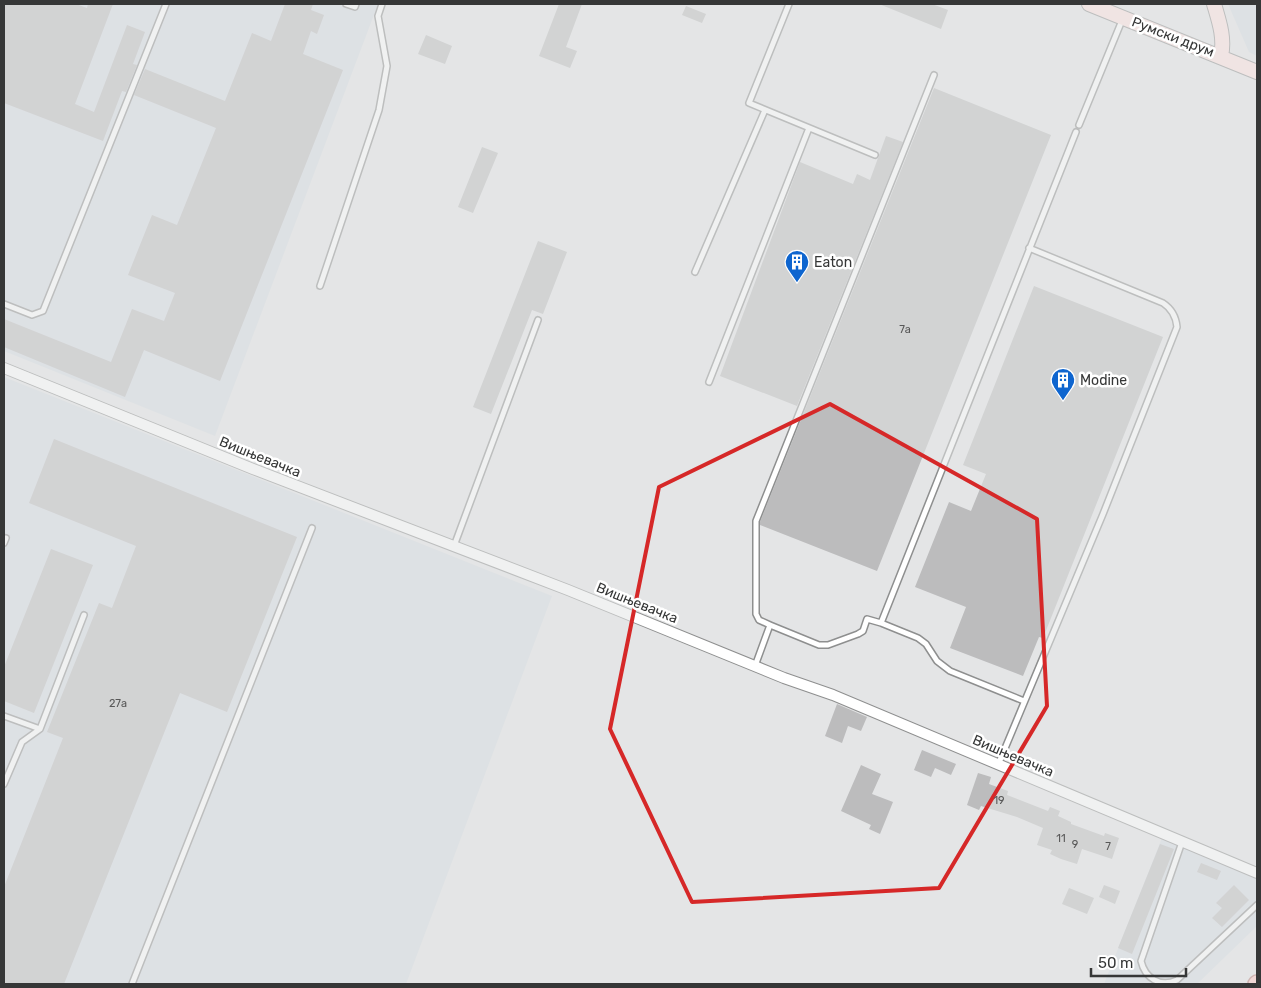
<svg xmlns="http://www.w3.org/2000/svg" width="1261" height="988" font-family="Rubik,sans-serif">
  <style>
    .built { fill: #d6dbe2 }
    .building { fill: #bcbcbd }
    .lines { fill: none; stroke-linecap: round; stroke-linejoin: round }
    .lane-casing { stroke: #8e8f8f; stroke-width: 8 }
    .street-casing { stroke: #8e8f8f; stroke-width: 12 }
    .secondary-casing { stroke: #8e8f8f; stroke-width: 16 }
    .primary-casing { stroke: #b87b76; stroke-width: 18 }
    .lane { stroke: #fff; stroke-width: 5 }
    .street { stroke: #fff; stroke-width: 10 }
    .secondary { stroke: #ffe2e0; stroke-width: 14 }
    .primary { stroke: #fec6c1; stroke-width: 15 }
    .marked { fill: none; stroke: #d62828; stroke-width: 4; stroke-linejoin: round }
    .labels { text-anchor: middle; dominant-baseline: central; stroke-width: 5; stroke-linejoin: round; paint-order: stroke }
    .number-label { font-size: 11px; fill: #585858 }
    .street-label { font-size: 14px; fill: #363737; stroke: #fff }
    .poi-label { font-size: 14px; fill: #363737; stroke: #fff; text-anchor: start }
  </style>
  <rect width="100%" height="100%" fill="#e4e5e6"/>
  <path class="built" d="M4,4h374l-163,432 -211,-85z
    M1228,4h29v52l-8,-4z
    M4,377l548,219 -146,388h-402z
    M1162,838l95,38v50l-60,58h-93z"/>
  <path class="building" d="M4,4h72l11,4 1,-4h25l-38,100 19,8 33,-87 18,7 -12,32 4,1 -11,27 -4,-1 -19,50 -99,-38z
    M285,4h28l-2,6 13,5 -7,19 -6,-3 -8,23 40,16 -123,311 -76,-31 -19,47 -121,-50v-28l107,43 21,-53 32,12 11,-28 -47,-18 24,-60 25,10 39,-97 -82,-33 11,-26 80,32 27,-68 19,8z
    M559,4h23l-16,43 11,4 -7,17 -31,-12z
    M879,4h53l16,6 -7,19z
    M686,6l20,8 -4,9 -20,-8z
    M426,35l26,11 -7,18 -27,-10z
    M934,88l117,47 -174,436 -117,-46v-3z
    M886,136l17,6 -106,264 -77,-30 80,-214 53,22 4,-10 13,6z
    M482,147l16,6 -25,60 -15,-6z
    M538,241l29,11 -24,62 -11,-4 -41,104 -18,-7z
    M1034,286l129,51 -120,301 -4,-1 -16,39 -73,-28 16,-41 -51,-20 34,-85 22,9 15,-37 -23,-9z
    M54,439l243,98 -70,175 -47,-19 -116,291h-60v-97l59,-149 -16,-6 52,-129 13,5 24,-62 -107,-43z
    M51,549l42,16 -59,148 -30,-12v-34z
    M837,704l30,13 -6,14 -13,-5 -6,17 -17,-7z
    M922,750l34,14 -5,11 -16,-7 -4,9 -17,-7z
    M861,765l20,9 -9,20 21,8 -13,32 -11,-5 2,-4 -30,-14z
    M978,773l13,4 -2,7 19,7 -1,4 41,16 2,-4 10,4 -2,5 13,6v2l33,12 1,-3 14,5 -7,21 -30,-10 -5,15 -16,-5 -11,-5 2,-4 -15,-5 6,-17 -26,-11 -36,-11 -2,4 -12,-5z
    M1160,844l14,5 -42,105 -14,-6z
    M1201,863l20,8 -4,9 -20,-8z
    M1104,885l16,6 -5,13 -16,-7z
    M1234,885l15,15 -27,27 -10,-9 10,-10 -6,-5z
    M1069,888l25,10 -7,16 -25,-10z"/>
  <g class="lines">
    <g class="lane-casing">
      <path id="lane" d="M346,4l9,3 1,-3
        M789,4l-40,99 126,52
        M1079,125l44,-107
        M695,272l70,-162
        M320,286l59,-176 8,-44 -9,-50 4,-12
        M4,304l28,11 11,-4 123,-307
        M709,382l100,-254
        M4,543l2,-5
        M454,546l84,-226
        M770,625l-11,-5 -3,-6v-93l178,-446
        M755,666l15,-41 49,20h9l30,-11 5,-3 4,-12 14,4
        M1024,701l-74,-30 -13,-10 -11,-17 -8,-6 -37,-15 195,-491
        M4,716l36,13
        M998,765l105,-251 74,-187c-1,-11 -5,-18 -14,-24l-134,-55
        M4,784l18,-42 18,-13 44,-114
        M1182,842l-41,119c4,17 19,27 36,19l80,-75
        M132,984l180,-456"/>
    </g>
    <g class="street-casing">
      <path id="street" d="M4,368l249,101 315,121 216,88 49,17 424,178"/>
    </g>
    <g class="secondary-casing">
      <path id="secondary" d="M1089,4l168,68
        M1214,4c5,17 11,34 7,52"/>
    </g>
    <g class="primary-casing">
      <path id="primary" d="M1256,984l1,-1"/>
    </g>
    <use href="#lane" class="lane"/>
    <use href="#street" class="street"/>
    <use href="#secondary" class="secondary"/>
    <use href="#primary" class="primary"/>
  </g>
  <path d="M0 0H1261V988H0ZM830,404l207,115 10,187 -108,182 -247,14 -82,-173 49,-242z" fill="#e4e5e6" fill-opacity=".55" fill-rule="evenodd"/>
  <path class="marked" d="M830,404l207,115 10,187 -108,182 -247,14 -82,-173 49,-242z"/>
  <defs>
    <g id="building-pin" transform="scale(1.25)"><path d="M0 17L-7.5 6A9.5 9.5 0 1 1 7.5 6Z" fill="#0e65cf" stroke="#fff"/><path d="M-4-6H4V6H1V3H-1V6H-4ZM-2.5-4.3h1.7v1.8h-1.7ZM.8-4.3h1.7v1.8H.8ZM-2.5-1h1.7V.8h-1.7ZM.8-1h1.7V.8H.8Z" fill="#fff"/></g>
  </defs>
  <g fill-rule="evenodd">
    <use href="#building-pin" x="797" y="262"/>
    <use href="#building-pin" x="1063" y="380"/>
  </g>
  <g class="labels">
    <g class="number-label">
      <text x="905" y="329">7a</text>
      <text x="118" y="703">27a</text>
      <text x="999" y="800">19</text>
      <text x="1061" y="838">11</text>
      <text x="1075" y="844">9</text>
      <text x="1108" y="846">7</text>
    </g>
    <g class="street-label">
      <text transform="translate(1173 37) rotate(21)">Румски друм</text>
      <text transform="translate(260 457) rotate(22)">Вишњевачка</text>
      <text transform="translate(637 603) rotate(22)">Вишњевачка</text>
      <text transform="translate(1013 756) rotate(23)">Вишњевачка</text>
    </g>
    <g class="poi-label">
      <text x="814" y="262">Eaton</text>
      <text x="1080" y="380">Modine</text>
    </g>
  </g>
  <rect width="1261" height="988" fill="none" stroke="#363737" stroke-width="10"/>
  <path d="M1091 968v8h95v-8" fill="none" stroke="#363737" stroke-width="2.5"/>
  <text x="1098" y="968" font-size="15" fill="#363737" stroke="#ffffff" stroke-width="4" paint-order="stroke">50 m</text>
</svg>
